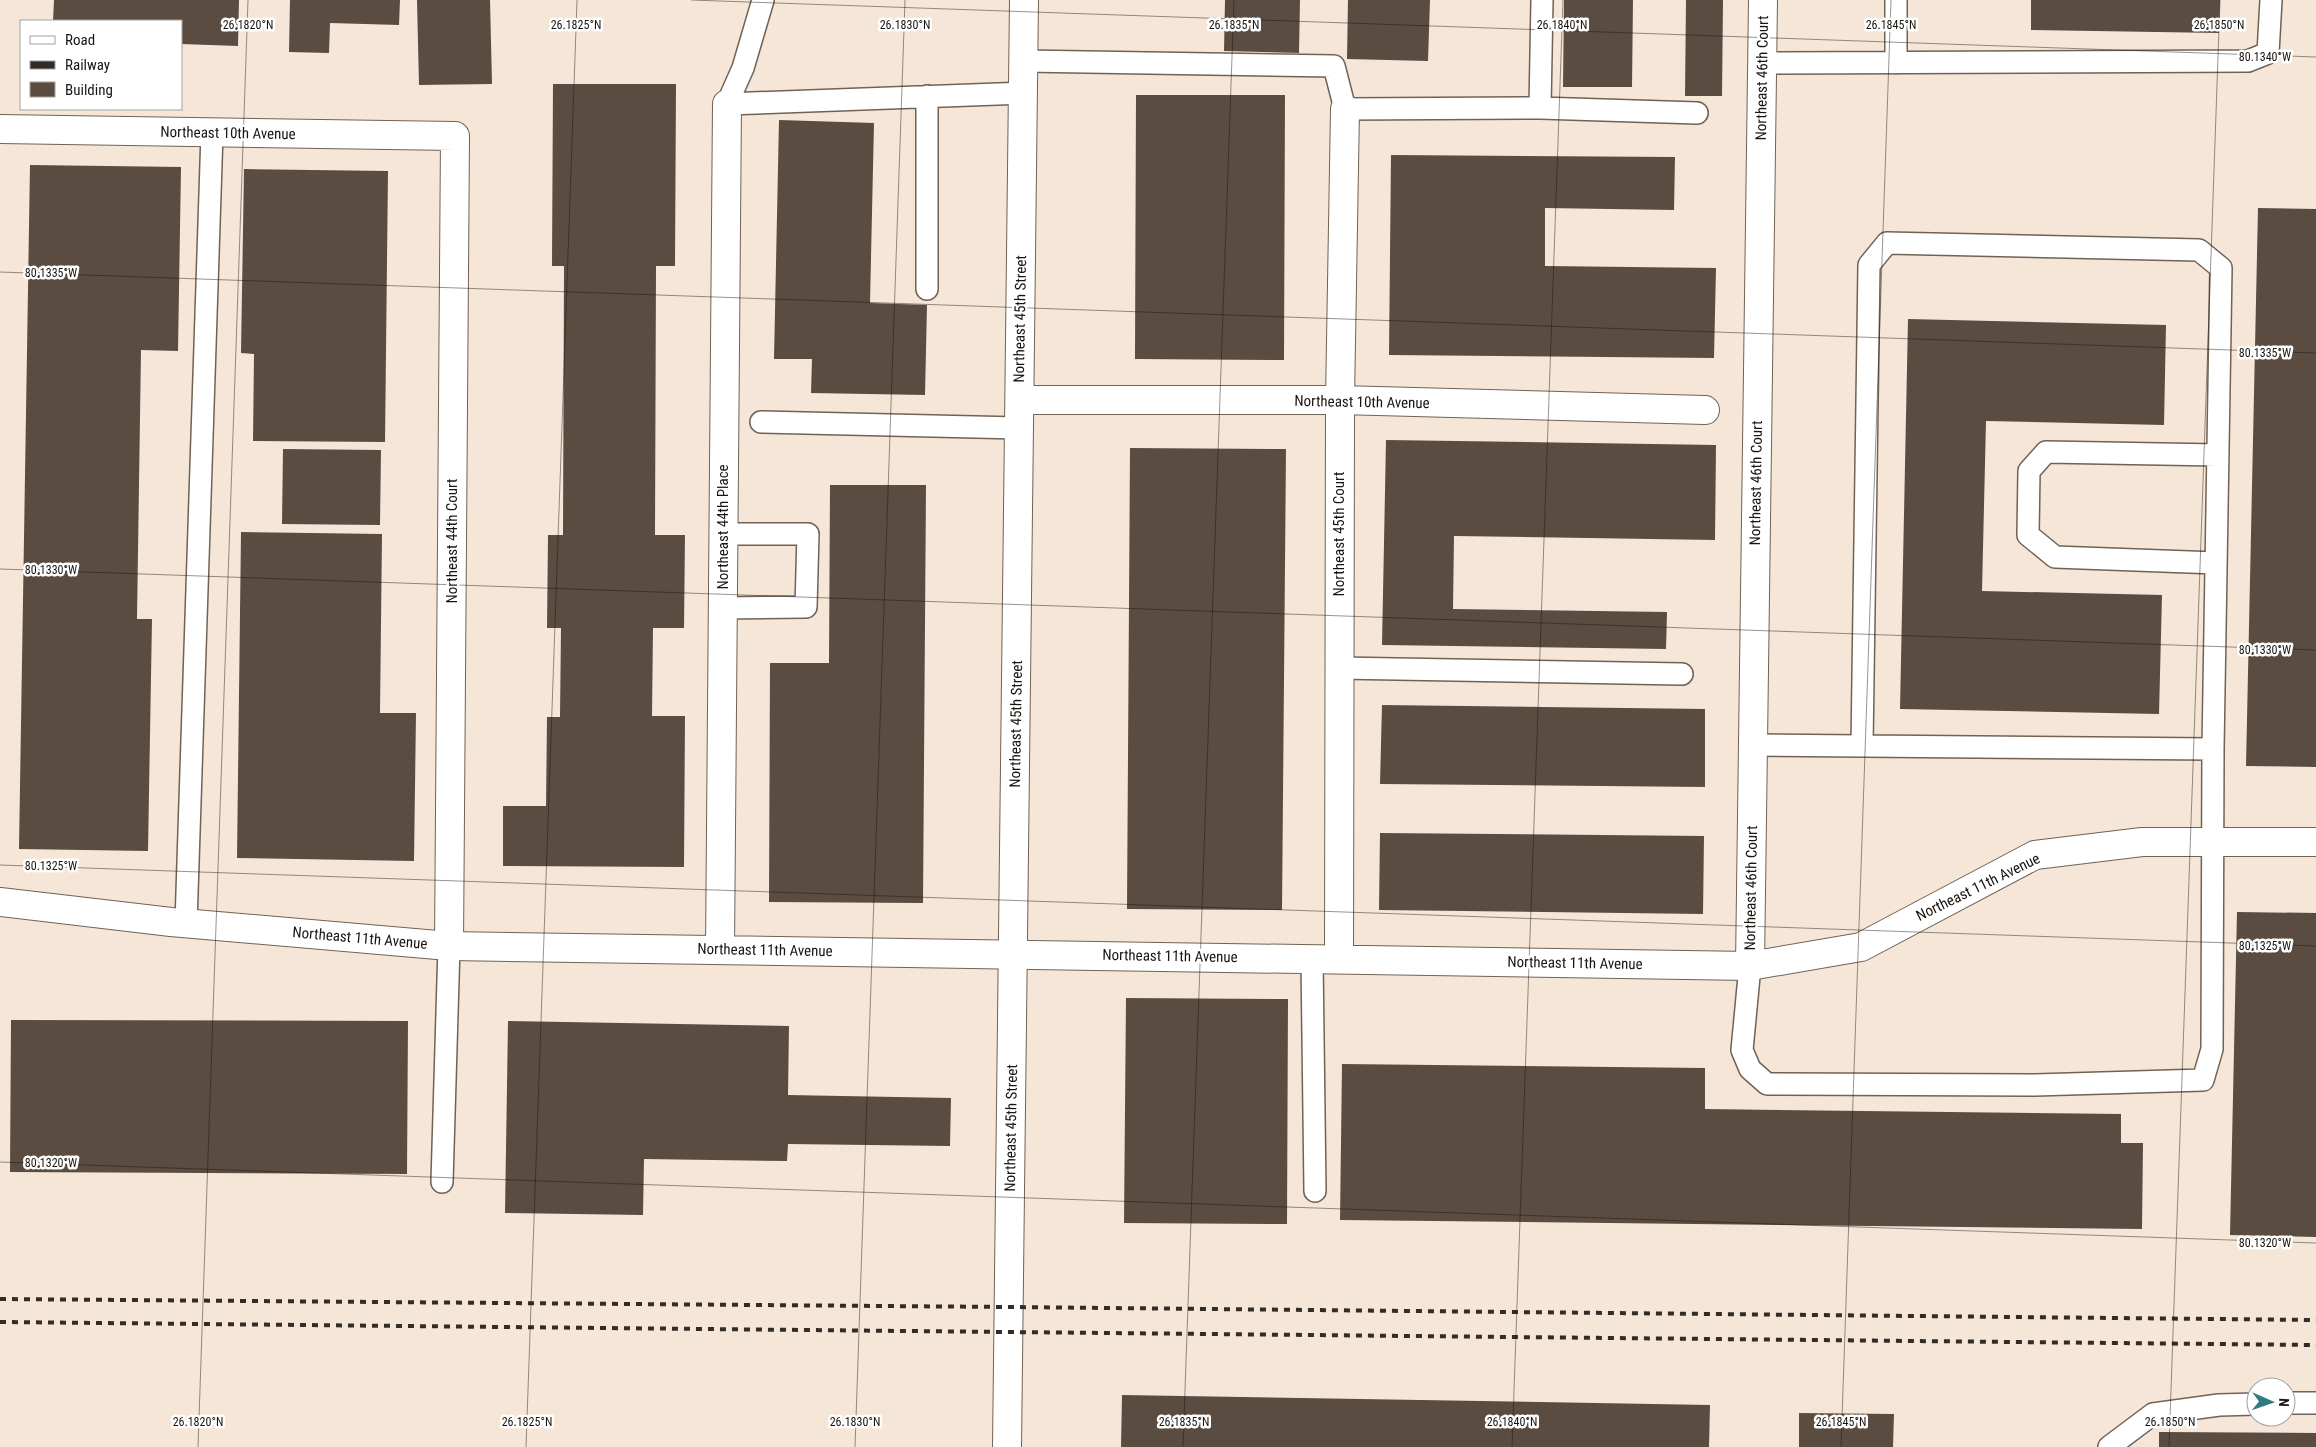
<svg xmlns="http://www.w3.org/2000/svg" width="2316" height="1447" font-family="'Roboto Condensed',sans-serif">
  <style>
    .building { fill: #5a4c41 }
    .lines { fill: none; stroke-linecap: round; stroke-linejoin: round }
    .service-casing { stroke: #706255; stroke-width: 24 }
    .minor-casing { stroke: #706255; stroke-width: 30 }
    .tertiary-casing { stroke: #706255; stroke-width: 30 }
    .service { stroke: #fff; stroke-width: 21 }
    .minor { stroke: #fff; stroke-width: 28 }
    .tertiary { stroke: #fff; stroke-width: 28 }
    .rail { stroke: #332c26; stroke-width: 4; stroke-dasharray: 6 6; stroke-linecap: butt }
    .ticks { fill: none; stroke: #19140f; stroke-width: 1; stroke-opacity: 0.45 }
    .labels { text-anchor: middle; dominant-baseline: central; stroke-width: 5; stroke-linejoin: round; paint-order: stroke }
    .street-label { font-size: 15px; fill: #19140f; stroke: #fff }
    .ticks-label { font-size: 12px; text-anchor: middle; fill: #19140f; stroke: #fff; stroke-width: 5; stroke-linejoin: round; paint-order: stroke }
  </style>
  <rect width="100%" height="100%" fill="#f6e6d8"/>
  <path class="building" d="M54,0h185l-1,46 -57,-2v-23h-128z
    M290,0h110l-1,25 -69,-2 -1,30 -40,-1z
    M417,0h73l2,84 -73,1z
    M1225,0h75l-1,53 -75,-2z
    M1348,0h82l-2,61 -81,-2z
    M1564,0h69l-1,87h-69z
    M1686,0h37l-1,96h-37z
    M2031,0h189l-1,33 -188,-3z
    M553,84h123l-1,182h-19l-1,269h30l-1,93h-31l-1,88h33l-1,151 -181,-1v-60h43l1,-89h13l1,-89h-14l1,-93h15l1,-269h-12z
    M1136,95h149l-1,265 -149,-1z
    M779,120l95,3 -4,180 57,2 -2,90 -114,-2 1,-34h-38z
    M1391,155l284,2 -1,53 -129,-2v58l171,2 -2,90 -325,-3z
    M30,165l151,2 -3,184 -37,-1 -4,269h15l-4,232 -129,-2z
    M244,169l144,2 -3,271 -132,-1 1,-87 -13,-1z
    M2258,208l58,1v558l-70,-1z
    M1908,319l258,6 -2,100 -178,-4 -4,170 180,4 -3,119 -259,-5z
    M1386,440l330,5 -1,95 -261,-4 -1,73 214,3 -1,37 -284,-4z
    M1130,448l156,1 -4,461 -155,-1z
    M283,449l98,1 -1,75 -98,-1z
    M830,485h96l-3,418 -154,-1 1,-239h59z
    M241,532l141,2 -2,179h36l-2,148 -177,-3z
    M1382,705l323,4v78l-325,-3z
    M1380,833l324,3 -1,78 -324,-4z
    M2237,912l79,1v324l-86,-2z
    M1126,998l162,1 -1,225 -163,-1z
    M11,1020l397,1 -1,153 -397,-2z
    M508,1021l281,5 -1,69 163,3 -1,48 -162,-2 -1,17 -143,-2 -1,56 -138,-2z
    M1342,1064l363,4v41l416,5v29h22l-1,86 -802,-9z
    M1122,1395l588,10 -1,42h-588z
    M1799,1413l95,1 -1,33h-94z
    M2159,1432l157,1v14h-157z"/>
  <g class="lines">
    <g class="service-casing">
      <path id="service" d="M763,0l-20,68 -16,36 296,-11
        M1024,61l310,5 11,43 195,-1 2,-108
        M1762,63l486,-2 20,-8 3,-53
        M1896,63v-63
        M1540,108l157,5
        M927,289v-193
        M761,422l258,6
        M2216,563l-161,-6 -27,-22 1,-64 17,-19 172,3
        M722,608l84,-1 2,-73h-85
        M1339,668l343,6
        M1862,746l7,-481 18,-22 312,7 22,18 -8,481
        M186,923l26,-790
        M1312,959l3,232
        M1750,966l-8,84 8,19 17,15 268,1 168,-5 9,-31 1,-300 -460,-4
        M442,1182l7,-236
        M2286,1403h30
        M2109,1447l44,-33 66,-9 37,-1"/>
    </g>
    <g class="minor-casing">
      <path id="minor" d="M0,129l455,7 -6,810
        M1020,400h320l365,10
        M0,902l171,20 278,24 1301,20 111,-19 174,-92 107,-13h174
        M720,950l7,-846
        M1339,959l1,-559 5,-291
        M1750,966l13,-966"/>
    </g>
    <g class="tertiary-casing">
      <path id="tertiary" d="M1007,1447l17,-1447"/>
    </g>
    <use href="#service" class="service"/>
    <use href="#minor" class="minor"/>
    <use href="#tertiary" class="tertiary"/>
    <path class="rail" d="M0,1299l1008,8 1308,13
      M0,1322l2316,23"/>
  </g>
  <path class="ticks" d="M691,0l1625,57M0,272l2316,81M0,569l2316,81M0,865l2316,81M0,1162l2316,81M198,1447l50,-1447M526,1447l51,-1447M855,1447l50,-1447M1183,1447l51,-1447M1512,1447l51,-1447M1841,1447l50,-1447M2169,1447l51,-1447"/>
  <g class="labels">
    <g class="street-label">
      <text transform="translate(1762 78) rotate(-89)">Northeast 46th Court</text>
      <text transform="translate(228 133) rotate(1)">Northeast 10th Avenue</text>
      <text transform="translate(1020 319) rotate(-89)">Northeast 45th Street</text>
      <text transform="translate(1362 402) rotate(1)">Northeast 10th Avenue</text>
      <text transform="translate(1756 483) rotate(-89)">Northeast 46th Court</text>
      <text transform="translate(723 527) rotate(-90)">Northeast 44th Place</text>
      <text transform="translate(1339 534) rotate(-90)">Northeast 45th Court</text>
      <text transform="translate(452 541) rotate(-90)">Northeast 44th Court</text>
      <text transform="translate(1016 724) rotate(-89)">Northeast 45th Street</text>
      <text transform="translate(1978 887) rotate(-26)">Northeast 11th Avenue</text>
      <text transform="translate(1751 888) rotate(-89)">Northeast 46th Court</text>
      <text transform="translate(360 938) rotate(5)">Northeast 11th Avenue</text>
      <text transform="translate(765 950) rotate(1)">Northeast 11th Avenue</text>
      <text transform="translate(1170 956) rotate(1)">Northeast 11th Avenue</text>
      <text transform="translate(1575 963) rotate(1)">Northeast 11th Avenue</text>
      <text transform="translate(1011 1128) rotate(-89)">Northeast 45th Street</text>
    </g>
  </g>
  <g class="ticks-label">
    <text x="248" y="29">26.1820°N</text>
    <text x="576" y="29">26.1825°N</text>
    <text x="905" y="29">26.1830°N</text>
    <text x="1234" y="29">26.1835°N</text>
    <text x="1562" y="29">26.1840°N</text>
    <text x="1891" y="29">26.1845°N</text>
    <text x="2219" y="29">26.1850°N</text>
    <text x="2265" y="61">80.1340°W</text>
    <text x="51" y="277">80.1335°W</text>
    <text x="2265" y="357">80.1335°W</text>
    <text x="51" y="574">80.1330°W</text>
    <text x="2265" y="654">80.1330°W</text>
    <text x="51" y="870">80.1325°W</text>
    <text x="2265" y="950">80.1325°W</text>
    <text x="51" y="1167">80.1320°W</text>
    <text x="2265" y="1247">80.1320°W</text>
    <text x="198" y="1426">26.1820°N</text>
    <text x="527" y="1426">26.1825°N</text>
    <text x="855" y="1426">26.1830°N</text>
    <text x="1184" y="1426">26.1835°N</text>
    <text x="1512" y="1426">26.1840°N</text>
    <text x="1841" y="1426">26.1845°N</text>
    <text x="2170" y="1426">26.1850°N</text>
  </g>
  <rect x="20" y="20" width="162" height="90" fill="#ffffff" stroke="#a3a19f"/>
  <rect x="30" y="36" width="25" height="8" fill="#ffffff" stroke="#a3a19f"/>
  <text x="65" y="45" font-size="15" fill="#19140f">Road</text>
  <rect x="30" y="61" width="25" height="8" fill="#332c26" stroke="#a3a19f"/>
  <text x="65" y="70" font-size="15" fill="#19140f">Railway</text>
  <rect x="30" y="82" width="25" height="15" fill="#5a4c41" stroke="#a3a19f"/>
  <text x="65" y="95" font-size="15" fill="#19140f">Building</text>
  <g transform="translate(2271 1402) rotate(92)"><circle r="24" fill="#ffffff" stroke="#a3a19f"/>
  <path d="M0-4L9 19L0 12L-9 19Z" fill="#317a81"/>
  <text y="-8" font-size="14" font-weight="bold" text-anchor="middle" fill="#19140f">N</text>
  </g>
</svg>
